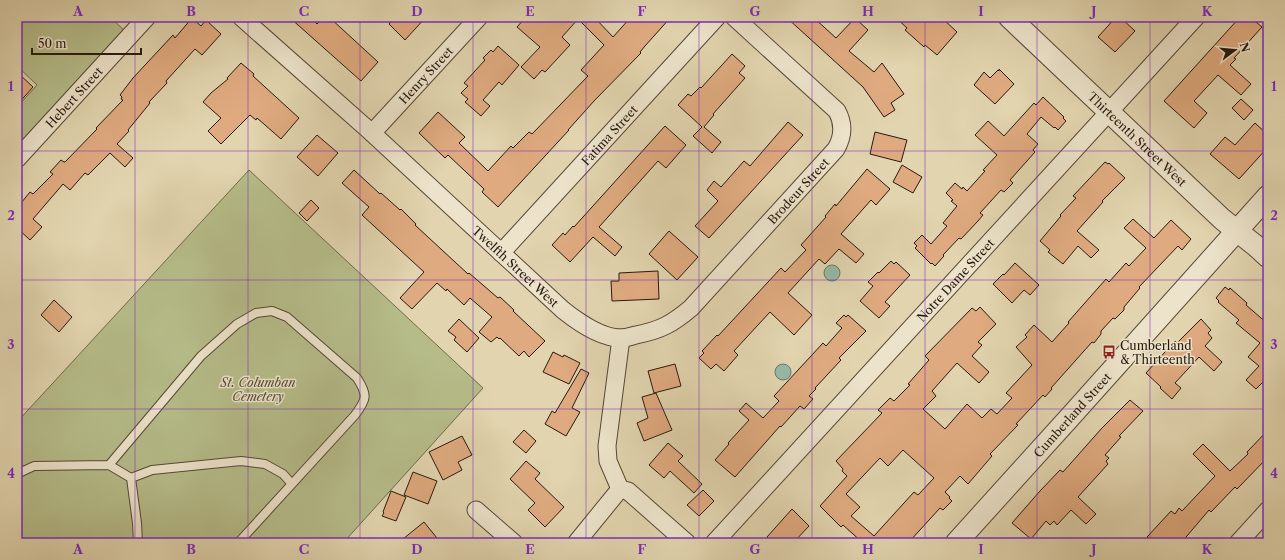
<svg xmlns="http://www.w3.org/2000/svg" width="1285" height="560" font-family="'Libre Caslon Text',serif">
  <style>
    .green { fill: #b5bc89; stroke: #6e6a4c }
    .water { fill: #95b9a6; stroke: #69796a }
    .building { fill: #dfaa7f; stroke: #28190f; fill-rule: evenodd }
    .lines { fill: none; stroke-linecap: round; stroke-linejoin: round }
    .service-casing { stroke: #564837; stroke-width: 10 }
    .minor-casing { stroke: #564837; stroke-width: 19 }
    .tertiary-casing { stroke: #564837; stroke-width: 23 }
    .service { stroke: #ece3ca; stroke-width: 8 }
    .minor { stroke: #ece3ca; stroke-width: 17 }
    .tertiary { stroke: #ece3ca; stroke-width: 21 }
    .grid { fill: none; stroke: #7b2cbf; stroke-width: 1; stroke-opacity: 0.55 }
    .labels { text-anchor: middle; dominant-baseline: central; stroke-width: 3; stroke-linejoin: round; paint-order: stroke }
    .street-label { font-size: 12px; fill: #28190f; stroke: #ece3ca }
    .poi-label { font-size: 12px; fill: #28190f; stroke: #ece3ca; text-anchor: start }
    .park-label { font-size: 12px; font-style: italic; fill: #524a34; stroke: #ece3ca }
    .neatline { fill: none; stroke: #7b2cbf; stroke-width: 1.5 }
    .grid-label { font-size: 13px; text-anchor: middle; font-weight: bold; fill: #7b2cbf }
  </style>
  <rect width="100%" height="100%" fill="#e1d4ae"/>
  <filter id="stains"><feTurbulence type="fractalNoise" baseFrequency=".005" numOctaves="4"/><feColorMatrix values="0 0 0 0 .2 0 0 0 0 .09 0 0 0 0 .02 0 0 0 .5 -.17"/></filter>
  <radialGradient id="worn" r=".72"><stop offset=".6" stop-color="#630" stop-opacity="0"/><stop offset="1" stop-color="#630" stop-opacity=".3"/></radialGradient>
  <path class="green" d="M17,17h93l15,14 -108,118v-42l20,-22 -20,-19z
    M249,170l234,218 -140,155h-326v-121z"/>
  <path class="water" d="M824 273a8 8 0 1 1 16 0a8 8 0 1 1-16 0Z
    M775 372a8 8 0 1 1 16 0a8 8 0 1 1-16 0Z"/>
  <path class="building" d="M289,17h21l7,7 7,-7h5l49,45 -17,19z
    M395,17h31l-21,23 -16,-16z
    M526,17h68l19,20 18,-20h40l-26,29 -5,6 1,1 -47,48 -26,29h1l-71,77 -16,-15 2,-3 -36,-34 -3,3 -26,-25 19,-21 27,25 -6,6 29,28 23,-25 2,2 16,-16 3,2 56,-58 -7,-6 23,-25 -26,-26 -16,18 8,8 -25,27 -3,-2 -8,9 -13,-12 19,-20 -23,-20z
    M786,17h27l23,21 19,-20 13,12 -19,21 25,21 8,-9 22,31 -13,9 4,7 -11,7 -21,-30z
    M895,17h46l16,15 -20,23 -12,-10 -1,2 -19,-17 2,-2z
    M1116,17h4l15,14 -20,21 -17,-15z
    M1240,17h10l12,10 -28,31 2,1 -6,6 21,19 -10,11 -23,-20 -24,26 13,12 -13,15 -30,-27z
    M192,18l9,8 5,-6 15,14 -19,21 -7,-6 -29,32 1,2 -18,19 1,1 -22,27 1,1 -12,13 16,14 -8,9 -15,-14 -22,22 -3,-2 -15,17 -7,-6 -30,35 9,8 -12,13 -13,-12v-20l13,-16 3,2 20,-20 -3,-2 11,-12 3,2h1l32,-33 -1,-1 27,-28 -2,-1 1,-2 -2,-2 13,-17 40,-43 2,3z
    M498,46l21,19 -17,20 -3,-3 -16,18 7,6 -9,10 -16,-14 3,-3 -7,-6 7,-7 -4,-3 21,-23 -2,-2 8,-8 2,2z
    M732,54l13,12 -6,7 6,5 -32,36 1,1 -10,12 17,15 -9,11 -19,-17 9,-9 -24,-22 10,-11 3,2 9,-9 1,1z
    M241,63l13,11 -1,2 46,42 -18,21 -24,-21 -1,2 -6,-5 -29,29 -13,-13 13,-13 -18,-16 8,-9 17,-14 -1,-1z
    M999,69l15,15 -19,20 -21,-19 10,-13 6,6 8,-8 1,1z
    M17,72l16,15 -16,18z
    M1043,97l21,20 -1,1 3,3 -8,9 -3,-3 -1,1 -13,-11 -14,17 11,10 -5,6 2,2 -25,28 3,3 -9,9 -3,-2 -21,23 3,2 -5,6 -17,18 -2,-1 -16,17 1,1 -9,10 -3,-3 -1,1 -16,-16 2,-2 -3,-3 8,-8 9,9 16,-18 -4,-3 14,-17 -6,-5 2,-1 -7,-7 9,-10 7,6 1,-2 4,4 18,-20 -2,-1 14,-15 -22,-20 13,-14 16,15 30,-33 2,2z
    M1241,99l12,11 -9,10 -12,-12z
    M788,122l15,13 -94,103 -14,-12 23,-25 -11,-11 7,-9 7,6 23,-26 6,5z
    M1255,123l13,12v12l-29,32 -29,-25 15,-17 10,8z
    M665,126l21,19 -20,23 -8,-7 -59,66 23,20 -7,9 -22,-19 -23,25 -18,-17 11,-12 2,2 8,-9 1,1z
    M875,132l32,8 -6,22 -31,-8z
    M317,135l21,18 -20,23 -21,-19z
    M1105,162l3,2 1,-1 16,15 -23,23 1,1 -26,29 22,19 -8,8 -13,-12 -15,18 -15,-12 2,-2 -10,-9 21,-25 -1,-1 16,-17 -3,-2z
    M902,165l20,12 -9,16 -20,-11z
    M867,169l23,20 -14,16 -5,-5 -30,34 23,20 -8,9 -17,-14 -14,15 -6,-5 -31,34 24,22 -18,20 -24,-23 -36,39 4,4 -14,16 -8,-7 -5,5 -12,-11 5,-5 -2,-2 15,-16 1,1 63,-68 4,4 21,-22 -5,-5 25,-28 -1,-1 10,-12 1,2z
    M354,170l26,24 1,-1 19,17 1,-1 15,15 -1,1 53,49 1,-1 29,25 2,-1 14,13 -1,1 32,30 -16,16 -5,-6 -5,5 -19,-18 -1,1 -2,-2 -6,5 -12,-10 13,-15 -22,-19 -6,7 -17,-16 -1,2 -9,-8 -25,26 -12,-11 24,-26 -62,-57 7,-8 -27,-24z
    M311,200l8,8 -12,13 -8,-8z
    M1133,219l21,19 17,-18 20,19 -9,11 -4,-4 -39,41 1,1 -16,19v3l-9,9 -2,-1 -12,13v3l-7,9 -2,-1 -41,46 1,1 -7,8 -2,-2 -27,29 2,1 -28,29 2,2 -24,28 -8,-8 -15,16 5,5 -1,1 3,3 -9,9 -3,-2 -31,34 -2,-2 -3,3h-41l-20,-18 -2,2 -21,-21 27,-30 -5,-5 1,-2 -7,-8 46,-48 -4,-3 12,-12 4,3 16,-16 -2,-1 21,-24 -4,-4 47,-48 4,3 4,-4 16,17 -18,18 4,3 -10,11 17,16 -10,11 -22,-20 -25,28 4,5 -13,13 22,20 22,-25 15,14 9,-9 6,5 15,-16 -6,-5 26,-28 -16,-18 11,-10 -2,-2 9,-10 18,17 17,-19 -1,-1 38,-43 3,3 17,-19 3,3 17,-18 -22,-20zM903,450l31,28 -16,17 -4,-3 -40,44 -23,-20 9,-9 -14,-13 34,-36 8,8z
    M669,231l29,26 -21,23 -28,-26z
    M891,261l3,3 2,-2 14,13 -25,27 5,4 -11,12 -19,-17 13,-15 -5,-4 10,-10 1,1z
    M1015,263l24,22 -9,10 -6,-5 -12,13 -19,-19 10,-10 1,1z
    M658,271l1,28 -47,2 -1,-20h8v-8z
    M1225,287l4,3 1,-2 17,15 -1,2 22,19v53l-12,12 -10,-9 13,-14 -11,-9 12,-14 -24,-20 3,-3 -21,-18 1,-1 -3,-3z
    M54,300l18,17 -13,15 -18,-17z
    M844,315l2,2 2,-2 18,16 -27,27 2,2 -26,28 1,1 -7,7 4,3 -9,10 -4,-3 -19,21 -1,-1 -45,51 -20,-17 14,-16 -1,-1 21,-23 -10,-9 7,-8 17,15 16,-17 -5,-5 49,-53 3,3 16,-18 -6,-5z
    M459,319l20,19 -12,14 -13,-12 2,-3 -8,-6z
    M1201,319l10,11 -3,3 4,5 -7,8 17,16 -8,9 -15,-14 -24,26 6,5 -9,11 -12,-11 1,-1 -15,-14 29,-32 2,2z
    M553,352l10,5 1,-2 16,8 -11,21 -26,-12z
    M675,364l6,22 -27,7 -6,-22z
    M581,369l8,4 -17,35 8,4 -14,24 -21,-12 7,-13 3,2z
    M656,393l16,37 -28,11 -7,-18 11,-5 -6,-21z
    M1130,400l13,11 -24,25 2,1 -16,18 4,3 -3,3 2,3 -30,33 18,17 -10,10 -15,-14 -14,15 -3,-4 -4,4 -4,-4 -15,18 -19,-16 28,-32 20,-21 3,2 39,-44z
    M524,430l12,11 -10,12 -13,-11z
    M1268,430v27l-31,32 -2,-2 -24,25 -2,-2 -28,33h-27l-7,-6 24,-26 4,3 4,-6 3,3 33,-35 -22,-22 10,-10 27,27 18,-17 -1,-2z
    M462,436l10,19 -14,7 4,8 -19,10 -14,-28z
    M668,443l15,13 -5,5 24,23 -8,9 -24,-22 -6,7 -15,-13z
    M526,461l14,12 -5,6 29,28 -19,20 -17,-17 7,-7 -25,-24z
    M413,472l24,9 -9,23 -24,-9z
    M703,490l11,11 -15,15 -12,-11z
    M391,491l15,6 -10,24 -14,-5 2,-3 -1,-1z
    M792,509l17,17 -16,17h-20l-6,-6z
    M424,522l17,21h-43z"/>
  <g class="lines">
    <g class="service-casing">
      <path id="service" d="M109,465l92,-109 36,-32 19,-11 16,-2 15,6 70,61c11,17 10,21 -2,37l-117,128
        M17,474l17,-8 75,-1 22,13 6,45 1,20
        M131,478l21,-8 89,-9 24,3 18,10 9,10"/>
    </g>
    <g class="minor-casing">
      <g id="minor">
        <path id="s1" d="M241,17l131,116 191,177c15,12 39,28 58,28 5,0 11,-2 15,-3 25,-5 36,-11 55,-27l145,-159c7,-12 8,-25 1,-38l-103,-94"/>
        <path id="s2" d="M372,133l107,-116"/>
        <path id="s3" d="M17,159l130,-142"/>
        <path id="s4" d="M501,253l216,-236"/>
        <path d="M620,489l-12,-28 -1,-15 14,-108"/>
        <path d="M620,489l8,2 59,52"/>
        <path d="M476,510l38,33"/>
        <path d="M576,543l44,-54"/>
        <path id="s5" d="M714,543l482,-526"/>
        <path d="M1238,543l30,-33"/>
      </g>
    </g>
    <g class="tertiary-casing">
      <g id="tertiary">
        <path id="s6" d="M1009,17l213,202 34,27 12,11"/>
        <path id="s7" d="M956,543l114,-126 198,-221"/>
      </g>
    </g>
    <use href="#service" class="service"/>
    <use href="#minor" class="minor"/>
    <use href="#tertiary" class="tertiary"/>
  </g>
  <path class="grid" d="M135,17v526M248,17v526M360,17v526M473,17v526M586,17v526M699,17v526M812,17v526M925,17v526M1037,17v526M1150,17v526M17,151h1251M17,280h1251M17,409h1251"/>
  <defs>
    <g id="bus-bare" transform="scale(1.08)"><path d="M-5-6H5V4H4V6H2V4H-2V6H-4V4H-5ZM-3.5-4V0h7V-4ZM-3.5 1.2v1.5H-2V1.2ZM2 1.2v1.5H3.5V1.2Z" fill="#8f2418" stroke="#ece3ca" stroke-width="2.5" paint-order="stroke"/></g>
  </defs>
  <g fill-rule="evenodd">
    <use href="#bus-bare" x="1109" y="352"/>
  </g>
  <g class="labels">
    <g class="street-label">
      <text stroke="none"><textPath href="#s2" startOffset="79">Henry Street</textPath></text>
      <text stroke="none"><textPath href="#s3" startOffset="84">Hebert Street</textPath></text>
      <text stroke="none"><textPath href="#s4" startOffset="160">Fatima Street</textPath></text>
      <text stroke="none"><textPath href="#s6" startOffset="177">Thirteenth Street West</textPath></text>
      <text stroke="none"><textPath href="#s1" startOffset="737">Brodeur Street</textPath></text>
      <text stroke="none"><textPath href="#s1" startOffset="371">Twelfth Street West</textPath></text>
      <text stroke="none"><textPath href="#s5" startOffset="357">Notre Dame Street</textPath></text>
      <text stroke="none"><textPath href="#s7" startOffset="173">Cumberland Street</textPath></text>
    </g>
    <g class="poi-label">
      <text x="1120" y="345">Cumberland<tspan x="1120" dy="14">&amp; Thirteenth</tspan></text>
    </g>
    <g class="park-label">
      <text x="258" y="382">St. Columban<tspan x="258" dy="14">Cemetery</tspan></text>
    </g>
  </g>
  <rect width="1285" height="560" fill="none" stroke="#e1d4ae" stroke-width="44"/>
  <g transform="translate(1235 50) rotate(74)" stroke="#ece3ca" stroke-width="3" paint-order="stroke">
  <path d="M0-3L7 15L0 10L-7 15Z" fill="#28190f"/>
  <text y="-6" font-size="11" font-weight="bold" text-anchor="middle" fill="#28190f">N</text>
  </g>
  <path d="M32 48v6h109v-6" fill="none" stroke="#28190f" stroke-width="2"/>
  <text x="38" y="48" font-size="12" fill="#28190f" stroke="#ece3ca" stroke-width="3" paint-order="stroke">50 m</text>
  <rect x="22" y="22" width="1241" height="516" class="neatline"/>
  <g class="grid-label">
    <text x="78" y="16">A</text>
    <text x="191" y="16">B</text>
    <text x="304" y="16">C</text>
    <text x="417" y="16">D</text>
    <text x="530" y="16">E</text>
    <text x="642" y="16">F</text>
    <text x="755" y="16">G</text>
    <text x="868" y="16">H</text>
    <text x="981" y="16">I</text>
    <text x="1094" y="16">J</text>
    <text x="1207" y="16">K</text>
    <text x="11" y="91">1</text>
    <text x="1274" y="91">1</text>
    <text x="11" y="220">2</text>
    <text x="1274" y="220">2</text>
    <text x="11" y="349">3</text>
    <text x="1274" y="349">3</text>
    <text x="11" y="478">4</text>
    <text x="1274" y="478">4</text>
    <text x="78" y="554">A</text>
    <text x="191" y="554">B</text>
    <text x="304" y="554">C</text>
    <text x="417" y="554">D</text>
    <text x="530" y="554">E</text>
    <text x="642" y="554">F</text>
    <text x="755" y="554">G</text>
    <text x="868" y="554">H</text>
    <text x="981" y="554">I</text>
    <text x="1094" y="554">J</text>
    <text x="1207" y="554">K</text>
  </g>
  <rect width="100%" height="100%" filter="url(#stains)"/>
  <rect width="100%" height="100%" fill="url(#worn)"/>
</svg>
